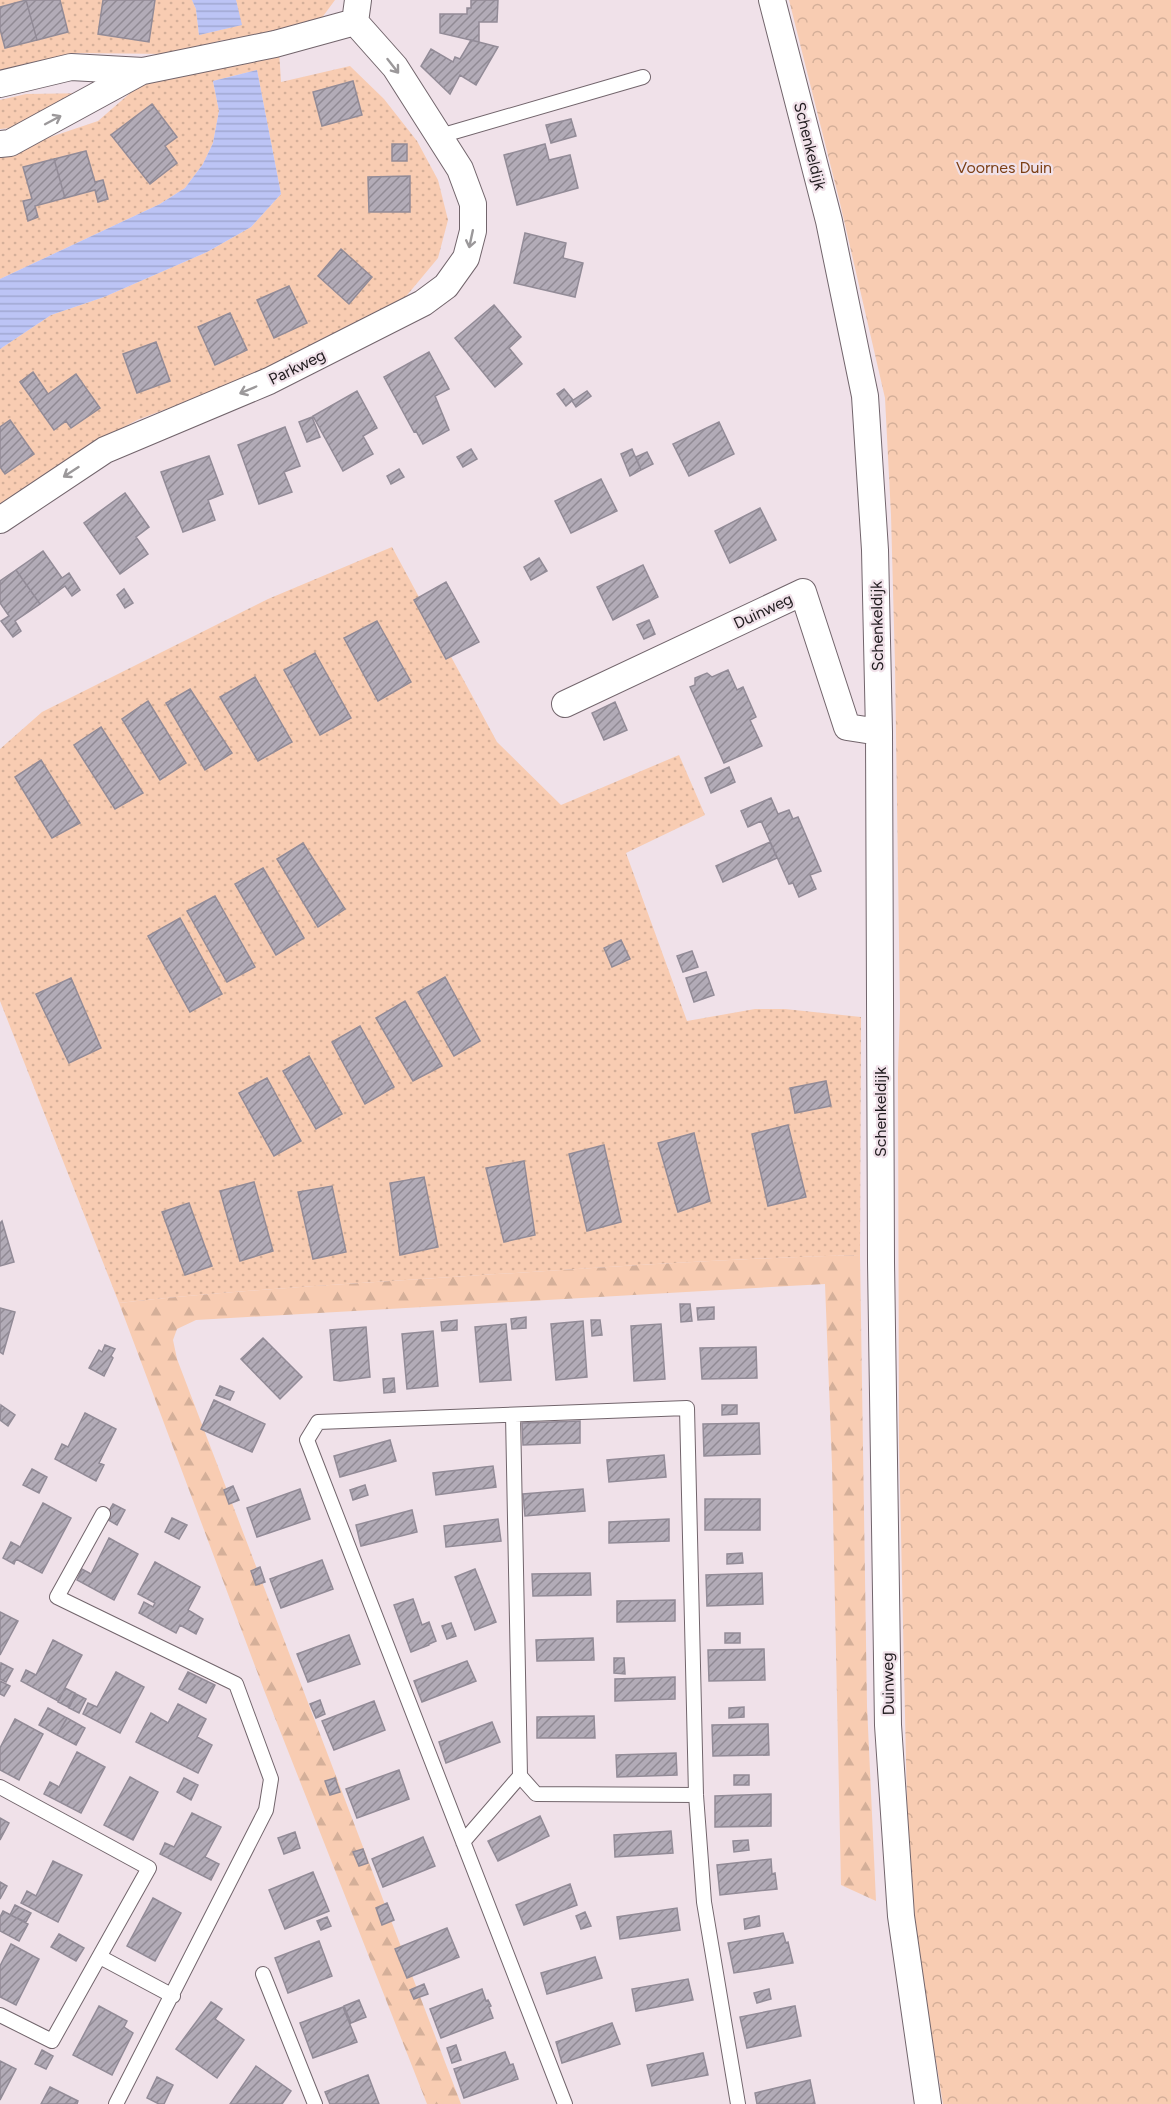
<svg xmlns="http://www.w3.org/2000/svg" width="1171" height="2104" font-family="Figtree,sans-serif">
  <style>
    .grass { fill: url(#grass-dots) }
    .forest { fill: url(#forest-firs) }
    .park { fill: url(#park-crowns) }
    .water { fill: url(#water-rules) }
    .building { fill: url(#building-hatch); stroke: #928b97; stroke-width: 1.5 }
    .lines { fill: none; stroke-linecap: round; stroke-linejoin: round }
    .lane-casing { stroke: #72656c; stroke-width: 16 }
    .street-casing { stroke: #72656c; stroke-width: 28 }
    .lane { stroke: #fff; stroke-width: 14 }
    .street { stroke: #fff; stroke-width: 26 }
    .oneway { stroke: #9b989a }
    .labels { text-anchor: middle; dominant-baseline: central; stroke-width: 4.5; stroke-linejoin: round; paint-order: stroke }
    .street-label { font-size: 16px; fill: #201b1e; stroke: #f0e1e9 }
    .park-label { font-size: 16px; fill: #7c4016; stroke: #f0e1e9 }
  </style>
  <defs>
    <pattern id="grass-dots" width="8" height="8" patternUnits="userSpaceOnUse" patternTransform="scale(1.5)"><rect width="8" height="8" fill="#f8ccb2"/><path d="M2 2h.1M6 6h.1" fill="none" stroke="#d4af99" stroke-width="1.8" stroke-linecap="round"/></pattern>
    <pattern id="forest-firs" width="22" height="20" patternUnits="userSpaceOnUse" patternTransform="scale(1.5)"><rect width="22" height="20" fill="#f8ccb2"/><path d="M5 1l3.5 6h-7zM16 11l3.5 6h-7z" fill="#d4af99"/></pattern>
    <pattern id="park-crowns" width="20" height="18" patternUnits="userSpaceOnUse" patternTransform="scale(1.5)"><rect width="20" height="18" fill="#f8ccb2"/><path d="M2 6a3 3 0 1 1 6 0M12 15a3 3 0 1 1 6 0" fill="none" stroke="#d4af99"/></pattern>
    <pattern id="water-rules" width="6" height="5" patternUnits="userSpaceOnUse" patternTransform="scale(1.5)"><rect width="6" height="5" fill="#bcc4f5"/><path d="M0 2.5h6" fill="none" stroke="#a1a8d2"/></pattern>
    <pattern id="building-hatch" width="6" height="6" patternUnits="userSpaceOnUse" patternTransform="scale(1.5)"><rect width="6" height="6" fill="#b2abb7"/><path d="M-1 1l2-2M0 6l6-6M5 7l2-2" fill="none" stroke="#908a94"/></pattern>
  </defs>
  <rect width="100%" height="100%" fill="#f0e1e9"/>
  <path class="grass" d="M0,0h192l4,9 3,26 42,-10 -5,-25h99l-14,19 -36,20 -62,1 -52,14 -96,-1 -75,17z
    M279,50l2,32 69,-16 34,33 33,42 21,39 10,40 -10,38 -40,48 -125,63 -136,51 -57,31 -80,57v-159l51,-34 53,-18 103,-45 44,-25 30,-33 -24,-124 -44,11 6,30 -6,32 -10,21 -18,24 -25,16 -160,75v-125l98,-33 46,-40z
    M95,93l-84,35 -11,1v-29l26,-6z
    M392,547l105,195 64,63 118,-50 26,60 -79,38 61,168 68,-12h30l76,8 -1,238c-131,3 -262,13 -393,21 -116,8 -232,14 -348,27l-119,-302v-252l42,-37 226,-113z"/>
  <path class="forest" d="M860,1255l7,451 9,195 -35,-16 -9,-420 -7,-181 -629,36 -19,9 -4,11 4,19 284,745h-34l-163,-414 -145,-387c116,-13 232,-19 348,-27 131,-8 262,-18 393,-21z"/>
  <path class="park" d="M789,0h382v2104h-228l-34,-208 -10,-453 -1,-373 2,-61 -5,-345 -4,-149 -6,-117 -45,-195z"/>
  <path class="water" d="M192,0h44l6,25 -43,10 -3,-26z
    M257,70l24,124 -30,33 -44,25 -103,45 -53,18 -51,34v-70l160,-75 25,-16 18,-24 10,-21 6,-32 -6,-30z"/>
  <path class="building" d="M26,0l11,40 -32,8 -5,-19v-22z
    M26,0h34l8,32 -31,8z
    M103,0h52l-6,42 -51,-8z
    M471,0h27l-1,22h-18v20l-39,-9v-19h27v-6h4z
    M471,40l27,7 -22,38 -16,-10 -10,19 -29,-28 10,-17 22,13 2,-5 5,2z
    M353,81l9,34 -40,11 -9,-34z
    M152,104l25,33 -12,9 12,17 -27,21 -39,-49z
    M571,119l5,17 -25,7 -5,-18z
    M392,144h15v17h-15z
    M545,144l4,16 21,-5 8,33 -61,17 -13,-50z
    M86,151l9,31 8,-2 5,19 -10,3 -3,-12 -30,8 -11,-39z
    M54,159l11,39 -30,8 3,11 -10,4 -5,-20 9,-2 -9,-32z
    M410,176v36h-41l-1,-35z
    M525,233l41,10 -3,15 20,5 -8,34 -61,-14z
    M341,249l31,28 -23,27 -31,-28z
    M289,286l18,37 -33,15 -17,-38z
    M494,305l27,32 -12,11 13,16 -27,23 -40,-49z
    M230,313l17,37 -32,15 -17,-38z
    M156,342l14,39 -33,12 -14,-39z
    M429,352l20,37 -14,7 14,34 -26,14 -7,-13 -2,1 -30,-55z
    M33,372l15,22 28,-20 24,34 -29,20 -5,-7 -12,9 -34,-48z
    M564,389l9,11 -7,6 -9,-12z
    M357,391l20,37 -14,8 10,18 -30,17 -30,-55z
    M587,391l4,5 -15,11 -4,-6z
    M312,417l8,20 -13,5 -8,-20z
    M10,420l24,34 -29,20 -5,-7v-40z
    M719,422l15,32 -45,22 -16,-32z
    M285,427l15,39 -16,6 8,20 -33,12 -21,-59z
    M471,449l6,10 -14,8 -6,-10z
    M632,449l9,21 -11,6 -9,-22z
    M647,452l6,12 -12,6 -5,-13z
    M209,456l14,38 -15,6 7,20 -32,12 -22,-60z
    M399,469l5,8 -13,7 -4,-8z
    M601,479l16,32 -46,22 -16,-32z
    M125,493l24,34 -13,10 12,17 -28,20 -36,-51z
    M760,508l16,32 -46,23 -15,-32z
    M43,551l19,27 7,-5 11,17 -8,6 -7,-10 -25,18 -24,-34z
    M539,558l8,13 -16,9 -7,-13z
    M643,565l15,32 -45,23 -16,-33z
    M16,570l24,34 -25,17 6,10 -8,6 -12,-16 8,-5 -9,-13v-22z
    M446,582l33,60 -33,17 -32,-59z
    M124,589l9,14 -8,5 -8,-13z
    M649,620l6,14 -11,5 -7,-14z
    M377,621l34,61 -33,19 -34,-63z
    M315,653l36,65 -31,17 -36,-65z
    M728,670l9,20 6,-3 13,30 -6,3 12,26 -38,17 -34,-76 5,-2v-7l12,-5 5,4z
    M255,677l37,65 -34,19 -38,-64z
    M190,689l42,64 -27,17 -39,-67z
    M148,701l38,62 -26,17 -38,-61z
    M615,702l12,28 -23,10 -12,-27z
    M101,727l42,66 -28,16 -41,-64z
    M41,760l39,63 -28,15 -37,-61z
    M729,767l6,15 -24,11 -6,-15z
    M771,798l7,16 11,-4 4,9 5,-2 23,54 -11,4 6,14 -17,8 -6,-14 -4,1 -28,-63 -13,6 -7,-16z
    M770,842l7,16 -54,24 -7,-16z
    M303,843l42,66 -27,18 -41,-68z
    M263,868l41,70 -28,17 -41,-71z
    M215,896l40,71 -28,15 -40,-71z
    M180,918l42,76 -32,18 -42,-76z
    M621,940l9,19 -18,8 -8,-19z
    M692,951l6,16 -15,5 -6,-16z
    M706,972l8,23 -20,7 -8,-24z
    M445,977l35,64 -26,15 -36,-64z
    M71,978l30,70 -32,15 -33,-69z
    M405,1001l37,65 -29,15 -37,-63z
    M360,1026l34,61 -29,17 -33,-62z
    M309,1056l33,58 -26,15 -33,-58z
    M267,1078l34,63 -27,15 -35,-63z
    M826,1081l5,25 -36,7 -5,-25z
    M788,1125l18,72 -38,9 -16,-72z
    M694,1133l16,68 -32,11 -20,-69z
    M604,1145l17,77 -34,9 -18,-77z
    M524,1161l11,74 -31,7 -18,-74z
    M424,1177l14,70 -38,8 -10,-72z
    M254,1182l19,69 -33,10 -20,-70z
    M332,1186l14,66 -33,7 -15,-67z
    M189,1203l23,63 -27,9 -23,-63z
    M2,1221l12,41 -14,4v-43z
    M680,1304h10l2,17 -11,1z
    M714,1307v12l-16,1 -1,-12z
    M0,1308l15,4 -12,42 -3,-2z
    M526,1317v11l-14,1 -1,-10z
    M457,1320v10l-15,1 -1,-9z
    M591,1320h9l2,15 -10,1z
    M583,1321l4,56 -31,3 -5,-56z
    M506,1324l5,56 -31,2 -5,-55z
    M661,1324l4,55 -31,2 -3,-55z
    M366,1327l4,50 -30,4 -6,-1 -4,-50z
    M433,1331l5,55 -31,3 -5,-55z
    M263,1338l39,39 -22,22 -39,-40z
    M105,1345l10,4 -4,7 2,2 -9,18 -15,-8 10,-18 3,2z
    M756,1347l1,31 -55,1 -2,-31z
    M394,1378l1,14 -11,1 -1,-14z
    M220,1386l14,6 -4,8 -14,-5z
    M214,1400l51,24 -13,28 -51,-23z
    M1,1405l14,10 -7,11 -8,-6z
    M722,1405h15v9l-15,1z
    M85,1413l31,16 -17,34 5,2 -8,16 -41,-22 7,-15 6,3z
    M580,1421v22l-57,2 -1,-22z
    M759,1423l1,31 -56,2 -1,-32z
    M390,1440l6,21 -56,16 -6,-21z
    M664,1455l2,22 -57,5 -2,-22z
    M493,1466l3,21 -60,8 -3,-22z
    M32,1469l15,8 -8,16 -16,-8z
    M365,1485l3,10 -15,5 -3,-10z
    M233,1486l6,14 -10,4 -5,-14z
    M300,1489l10,30 -53,18 -10,-29z
    M583,1489l2,22 -60,5 -2,-22z
    M705,1499h55v31h-55z
    M43,1503l28,15 -29,55 -26,-14 -2,5 -11,-6 8,-16 9,5z
    M113,1504l12,6 -8,15 -12,-7z
    M412,1510l5,22 -56,14 -5,-21z
    M172,1518l15,7 -8,14 -14,-7z
    M498,1519l3,22 -55,6 -2,-21z
    M669,1519v22l-60,2v-21z
    M109,1538l29,16 -24,46 -37,-20 5,-11 9,5z
    M742,1553l1,10 -16,1v-10z
    M322,1560l11,29 -52,19 -11,-29z
    M155,1562l45,25 -12,23 15,9 -7,15 -16,-9 -4,8 -37,-20 5,-11 9,5 2,-4 -17,-9z
    M260,1567l5,15 -9,3 -5,-14z
    M475,1569l21,53 -21,8 -20,-53z
    M590,1573l1,22 -58,1 -1,-22z
    M762,1573l1,31 -56,2 -1,-31z
    M413,1599l9,26 7,-3 7,19 -7,3v1l-18,7 -17,-47z
    M675,1600v21l-58,1v-21z
    M0,1612l18,9 -18,34z
    M451,1623l5,13 -9,3 -5,-13z
    M725,1633h15v10h-15z
    M349,1635l11,29 -52,18 -11,-28z
    M593,1638l1,22 -57,1 -1,-21z
    M53,1640l29,15 -24,46 -37,-20 5,-11 10,5z
    M764,1649l1,31 -56,1 -1,-31z
    M614,1658h10l1,16 -11,-1z
    M467,1661l9,20 -54,21 -8,-21z
    M1,1663l12,6 -7,13 -6,-3z
    M116,1672l28,15 -24,46 -37,-19 5,-11 9,4z
    M188,1672l27,13 -9,18 -27,-14z
    M675,1677v22l-60,2v-22z
    M0,1681l10,5 -6,10 -4,-2z
    M65,1688l10,5 -7,14 -10,-5z
    M76,1694l10,5 -7,14 -10,-5z
    M320,1700l5,14 -9,4 -6,-14z
    M374,1701l11,29 -51,20 -12,-29z
    M178,1704l28,15 -9,18 15,8 -14,28 -62,-31 15,-29 17,10z
    M744,1707v10l-15,1v-10z
    M48,1708l19,10 -10,17 -18,-10z
    M594,1716l1,22h-58v-21z
    M67,1718l18,10 -9,17 -19,-10z
    M15,1719l28,15 -24,46 -19,-10v-22z
    M492,1722l8,20 -54,21 -7,-21z
    M768,1724l1,31 -56,1 -1,-31z
    M77,1752l28,15 -24,46 -37,-19 6,-12 9,5z
    M676,1753l1,22 -60,2 -1,-22z
    M399,1770l10,29 -52,19 -11,-29z
    M734,1775h15v10h-15z
    M130,1777l28,15 -25,48 -29,-15z
    M184,1778l14,7 -7,15 -14,-8z
    M335,1778l5,14 -10,3 -5,-14z
    M771,1794v32l-56,1v-31z
    M192,1813l29,14 -16,30 14,7 -8,16 -51,-26 5,-11 9,4z
    M540,1816l9,20 -51,25 -10,-20z
    M0,1818l9,5 -9,17z
    M671,1831l2,22 -58,4 -1,-22z
    M295,1832l5,16 -16,6 -6,-16z
    M423,1837l12,29 -52,21 -11,-28z
    M748,1840l1,10 -15,2 -1,-11z
    M363,1849l5,14 -9,3 -6,-14z
    M771,1859l1,15 3,-1 2,16 -57,6 -3,-30z
    M53,1861l29,14 -24,47 -37,-19 6,-12 9,5z
    M313,1872l16,39 -44,18 -16,-39z
    M0,1882l7,4 -7,13z
    M570,1884l7,21 -53,20 -8,-20z
    M153,1898l28,15 -26,48 -28,-15z
    M387,1903l7,17 -12,5 -6,-17z
    M15,1905l16,8 -5,9 -16,-7z
    M677,1908l3,22 -60,9 -3,-22z
    M3,1911l25,13 -9,17 -19,-10v-14z
    M585,1912l6,14 -10,3 -5,-13z
    M759,1916l1,10 -15,3 -1,-10z
    M327,1917l4,9 -10,4 -4,-9z
    M447,1928l12,29 -52,21 -12,-29z
    M783,1933l3,10 2,-1 5,21 -59,10 -6,-30z
    M59,1934l25,14 -8,13 -25,-14z
    M319,1941l13,35 -44,17 -13,-35z
    M11,1944l28,15 -23,46 -16,-8v-31z
    M595,1957l7,21 -55,16 -6,-21z
    M688,1979l5,21 -57,11 -4,-22z
    M424,1984l4,10 -14,5 -4,-9z
    M482,1989l4,12 2,-1 3,6 -2,1 4,11 -52,20 -11,-29z
    M769,1989l2,10 -14,4 -3,-10z
    M359,2000l7,17 -15,6 -7,-17z
    M211,2002l11,7 -7,10 29,21 -27,38 -41,-29z
    M99,2006l28,15 -3,6 9,6 -21,42 -39,-20z
    M795,2006l6,30 -54,12 -7,-31z
    M343,2007l14,35 -44,16 -13,-35z
    M612,2023l8,21 -58,19 -6,-21z
    M456,2045l5,15 -9,3 -5,-15z
    M42,2050l11,6 -7,13 -11,-5z
    M505,2052l5,13 3,-1 5,15 -54,19 -10,-29z
    M703,2053l5,22 -56,11 -5,-21z
    M0,2061l16,8 -16,31z
    M256,2066l35,25 -9,13h-52z
    M368,2075l11,29h-49l-5,-12z
    M157,2077l16,8 -9,19h-5l-12,-6z
    M810,2080l5,24h-58l-2,-11z
    M50,2087l28,14 -1,3h-36z"/>
  <g class="lines">
    <g class="lane-casing">
      <path id="lane" d="M440,136l203,-59
        M103,1514l-46,83 179,87 35,95 -5,31 -150,294
        M520,1776l16,18 160,1
        M0,1787l149,81 -97,173 -52,-26
        M463,1842l57,-66 -7,-361
        M100,1957l73,39
        M263,1974l52,130
        M565,2104l-258,-664 11,-18 369,-14 9,387 8,107 34,202"/>
    </g>
    <g class="street-casing">
      <path id="street" d="M772,0l57,221 36,175 10,154 4,182 2,530 7,463 13,191 27,188
        M355,22l3,-22
        M0,84l71,-17 72,4 132,-27 80,-22
        M0,144l10,-1 132,-72
        M0,520l105,-70 164,-69 154,-78 23,-17 20,-28 7,-27v-27l-13,-35 -65,-102 -40,-45
        M565,704l238,-112 44,135 32,5"/>
    </g>
    <use href="#lane" class="lane"/>
    <use href="#street" class="street"/>
  </g>
  <defs><path id="oneway-shaft" d="M-6 0H5M1.5-3L5.5 0L1.5 3" fill="none" stroke-width="1.6" stroke-linecap="round" stroke-linejoin="round" transform="scale(1.5)"/></defs>
  <g class="oneway">
    <use href="#oneway-shaft" transform="translate(393 66) rotate(52)"/>
    <use href="#oneway-shaft" transform="translate(53 120) rotate(-28)"/>
    <use href="#oneway-shaft" transform="translate(471 239) rotate(102)"/>
    <use href="#oneway-shaft" transform="translate(248 390) rotate(157)"/>
    <use href="#oneway-shaft" transform="translate(71 472) rotate(147)"/>
  </g>
  <g class="labels">
    <g class="street-label">
      <text transform="translate(810 146) rotate(76)">Schenkeldijk</text>
      <text transform="translate(297 367) rotate(-26)">Parkweg</text>
      <text transform="translate(763 611) rotate(-25)">Duinweg</text>
      <text transform="translate(877 626) rotate(-91)">Schenkeldijk</text>
      <text transform="translate(880 1112) rotate(-90)">Schenkeldijk</text>
      <text transform="translate(888 1684) rotate(-91)">Duinweg</text>
    </g>
    <g class="park-label">
      <text x="1004" y="167">Voornes Duin</text>
    </g>
  </g>
</svg>
